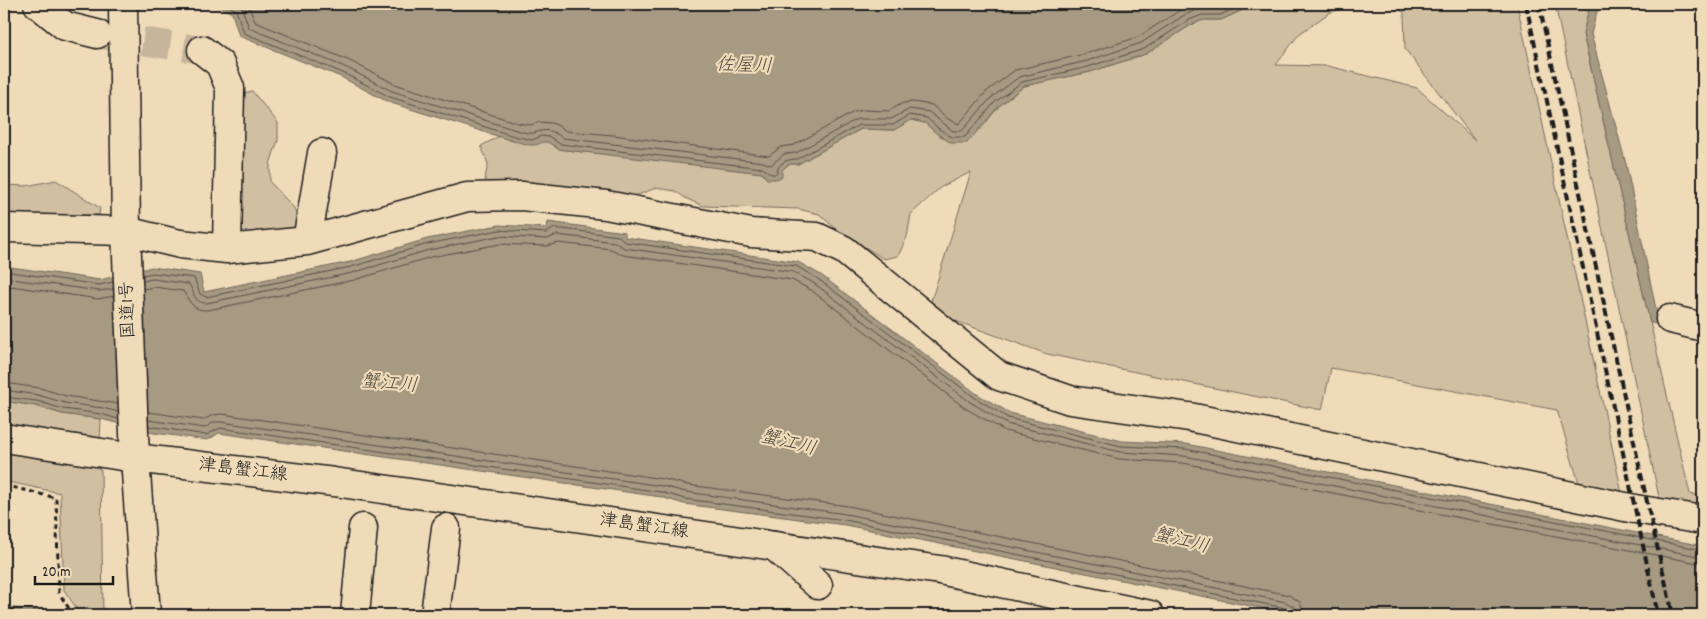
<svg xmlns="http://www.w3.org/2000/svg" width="1707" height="619" font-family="Dekko,'Klee One',sans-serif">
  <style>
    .green { fill: #d1bfa2; stroke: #766e5f }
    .water { fill: #a79a83; stroke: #6f685a }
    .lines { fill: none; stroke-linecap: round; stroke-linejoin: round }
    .shore { stroke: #544e45; stroke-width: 1 }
    .minor-tunnel { stroke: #c6b59a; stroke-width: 28; stroke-dasharray: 28 14; stroke-linecap: butt }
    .minor-casing { stroke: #1c1c1c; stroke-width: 31 }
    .major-casing { stroke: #1c1c1c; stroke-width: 31 }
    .highway-casing { stroke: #1c1c1c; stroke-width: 31 }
    .path { stroke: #1c1c1c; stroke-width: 3; stroke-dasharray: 5 4; stroke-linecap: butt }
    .minor { stroke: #f0dbb9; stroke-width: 28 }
    .major { stroke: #f0dbb9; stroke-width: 28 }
    .highway { stroke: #f0dbb9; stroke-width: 28 }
    .rail { stroke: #1c1c1c; stroke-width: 4; stroke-dasharray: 8 4; stroke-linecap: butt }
    .labels { text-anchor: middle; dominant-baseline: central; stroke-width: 4.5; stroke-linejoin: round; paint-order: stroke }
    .street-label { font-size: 18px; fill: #1c1c1c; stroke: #f0dbb9 }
    .water-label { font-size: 19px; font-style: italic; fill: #4d4840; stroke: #f0dbb9 }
  </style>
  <rect width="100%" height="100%" fill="#f0dbb9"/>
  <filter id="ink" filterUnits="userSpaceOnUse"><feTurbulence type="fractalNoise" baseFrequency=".02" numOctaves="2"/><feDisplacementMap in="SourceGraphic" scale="10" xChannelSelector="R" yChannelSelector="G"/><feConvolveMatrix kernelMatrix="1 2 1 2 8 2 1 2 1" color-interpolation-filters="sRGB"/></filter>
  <g filter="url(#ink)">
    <path class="green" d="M1265,4h91l-27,9 -30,21 -23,31 52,1 89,22 58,52 -70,-91 -1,-37 -18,-8h131l106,494 -42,-8 -24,-80 -226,-42 -9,42 -275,-56 -119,-43 43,-139 -30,15 -30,27 -4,23 -9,19 -14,3 -48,-30 -17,-15 -21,-5 -95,-3 -16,-7 -12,-8 -19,-3 -21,8 -148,-7 -2,-11 3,-14 -7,-18 19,-10 13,5 36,1 9,7 24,3 29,2 151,19 5,6 22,-15h9l63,-35 33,1 17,-10 14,3 11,10 45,-4 18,-23 25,-20 66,-14 56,-18 45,-29 12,-5h18l26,-12z
      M1555,4h35l-7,30 107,460 13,2v18l-42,-7z
      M252,91l26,32v17l-8,24v18l24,26 7,24 -52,5 -11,-9 -1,-133z
      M56,180l44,28 -1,7 -95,1v-31l22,1z
      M4,401l32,5 26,8 39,5 -1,23 -96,-16z
      M4,448l87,15 10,7 2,145h-22l-17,-25 -4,-97 -56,-12z"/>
    <path class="water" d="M214,4h1051l-18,4 -26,12h-18l-12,5 -45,29 -56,18 -66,14 -25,20 -32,37h-16l-15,-10 -11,-10 -14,-3 -17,10 -33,-1 -63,35h-9l-7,6v7l-6,2h-9l-5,-6 -204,-24c-18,-14 -13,-3 -28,-4 -5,-1 -11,-3 -17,-4l-125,-39 -47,-25 -102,-41 -7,-23z
      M1590,4h9l-8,30 35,130 31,150 4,2 -2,8 -9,-1 -67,-289z
      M548,222l77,10v5l173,25 23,13 156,119 33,19 112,28 64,3 517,102v69h-407l-451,-90 -161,-21 -23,-7 -442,-64 -11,7 -54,-7 -53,-14 -39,-5 -26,-8 -32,-5v-135l96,14 52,-13 48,7 4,18 146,-30 77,-23 72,-14 48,3z
      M4,607l77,8h7h-84z"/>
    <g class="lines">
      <path class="shore" d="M225,4l11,6 8,23 99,40 47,24 124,39 18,4 9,-4 9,1 10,7 202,24c6,2 9,9 15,5 1,-11 11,-14 20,-14l62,-34h34l17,-10 17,3 12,11 13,8h13l30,-35 27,-20 66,-15 56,-18 45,-29 13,-5h18l24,-11
        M238,4l4,4 7,20 96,39 47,24 124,39c5,1 12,4 17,3 16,-4 16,-4 30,5l200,24 8,3 13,-11 12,-1 61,-34h34l19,-10 19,3 24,19h9l29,-33 28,-21 68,-16 54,-18 45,-29 14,-5h18l11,-5
        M248,4l7,18 93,38 47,24 123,39 12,2 9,-3 12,1 6,2 9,6 47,4 156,21 12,-9 13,-2 60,-33 8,-2 27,1 14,-8 10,-1 19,3 16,14 11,5 27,-32 29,-22 70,-16 53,-17 44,-28 10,-5
        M4,271l95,14 14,-3
        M143,275l10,-2 41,5 6,16 6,3 145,-30 77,-23 71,-14 48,3 7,-5 65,8 6,6 171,24 22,13 156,118 34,21 113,28 64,3 518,101
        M4,278l95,13 14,-2
        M143,281l10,-2 36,5c6,9 4,19 18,19l145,-30 77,-23 70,-14 48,3 10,-4 58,7 9,6 170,24 21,12 155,118 37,22 113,28 64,4 221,44 298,57
        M4,285l94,14 16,-3
        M143,289l11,-2 29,4c7,11 10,20 25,19l146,-30 77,-23 69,-13 46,2 13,-3 52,6 12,6 169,25 19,10 154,118 40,23 114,28 64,4 220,44 300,57
        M4,383l36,5 26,8 52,8
        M4,390l34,5 27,8 38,5 15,4
        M4,397l33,4 26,8 38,5 17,5
        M148,412l55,8 10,-5 9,-1 441,65 25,6 160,21 441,89 11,7 4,13
        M148,420l57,8 9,-6h7l441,64 24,6 160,22 440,88 8,5 2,8
        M149,426l57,9 14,-7 441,64 24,7 160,21 440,88 4,3 1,4"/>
      <path class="minor-tunnel" d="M101,35l101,15"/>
      <g class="minor-casing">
        <path id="minor" d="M38,4l27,22 32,8
          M202,50l18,14 10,24 -3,161
          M4,228l122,3 54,13 47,5 80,-8 160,-44 55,-1 84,9 145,28 66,4 27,13 155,126 71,24 119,17 446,92 68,11
          M307,241l15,-88
          M1670,319l33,8
          M4,438l131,20
          M774,546l44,39
          M355,615l8,-87
          M435,615l11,-87"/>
      </g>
      <g class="major-casing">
        <path id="major" d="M135,458l199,24 606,88 210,45"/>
      </g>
      <g class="highway-casing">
        <path id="highway" d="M123,4l3,227 9,227 11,157"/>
      </g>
      <path class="path" d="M4,485l52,13 3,95 11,17v5"/>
      <use href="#minor" class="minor"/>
      <use href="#major" class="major"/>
      <use href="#highway" class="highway"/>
      <path class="rail" d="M1526,4l132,611
        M1539,4l110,507 24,104"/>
    </g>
  </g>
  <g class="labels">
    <g class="street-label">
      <text transform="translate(129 310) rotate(-92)">国道1号</text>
      <text transform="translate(243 471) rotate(7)">津島蟹江線</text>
      <text transform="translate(644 527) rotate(8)">津島蟹江線</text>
    </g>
    <g class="water-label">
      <text transform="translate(744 67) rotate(2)">佐屋川</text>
      <text transform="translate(389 385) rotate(5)">蟹江川</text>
      <text transform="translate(788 444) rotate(14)">蟹江川</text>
      <text transform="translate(1181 542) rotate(14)">蟹江川</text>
    </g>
  </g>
  <rect width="1707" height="619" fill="none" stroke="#f0dbb9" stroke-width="20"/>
  <rect x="10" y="10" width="1687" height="599" fill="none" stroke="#1c1c1c" stroke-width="2" filter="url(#ink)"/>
  <path d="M35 576v8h78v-8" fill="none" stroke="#1c1c1c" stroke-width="2.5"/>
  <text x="42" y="576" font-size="15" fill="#1c1c1c" stroke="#f0dbb9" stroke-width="4" paint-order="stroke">20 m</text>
</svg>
